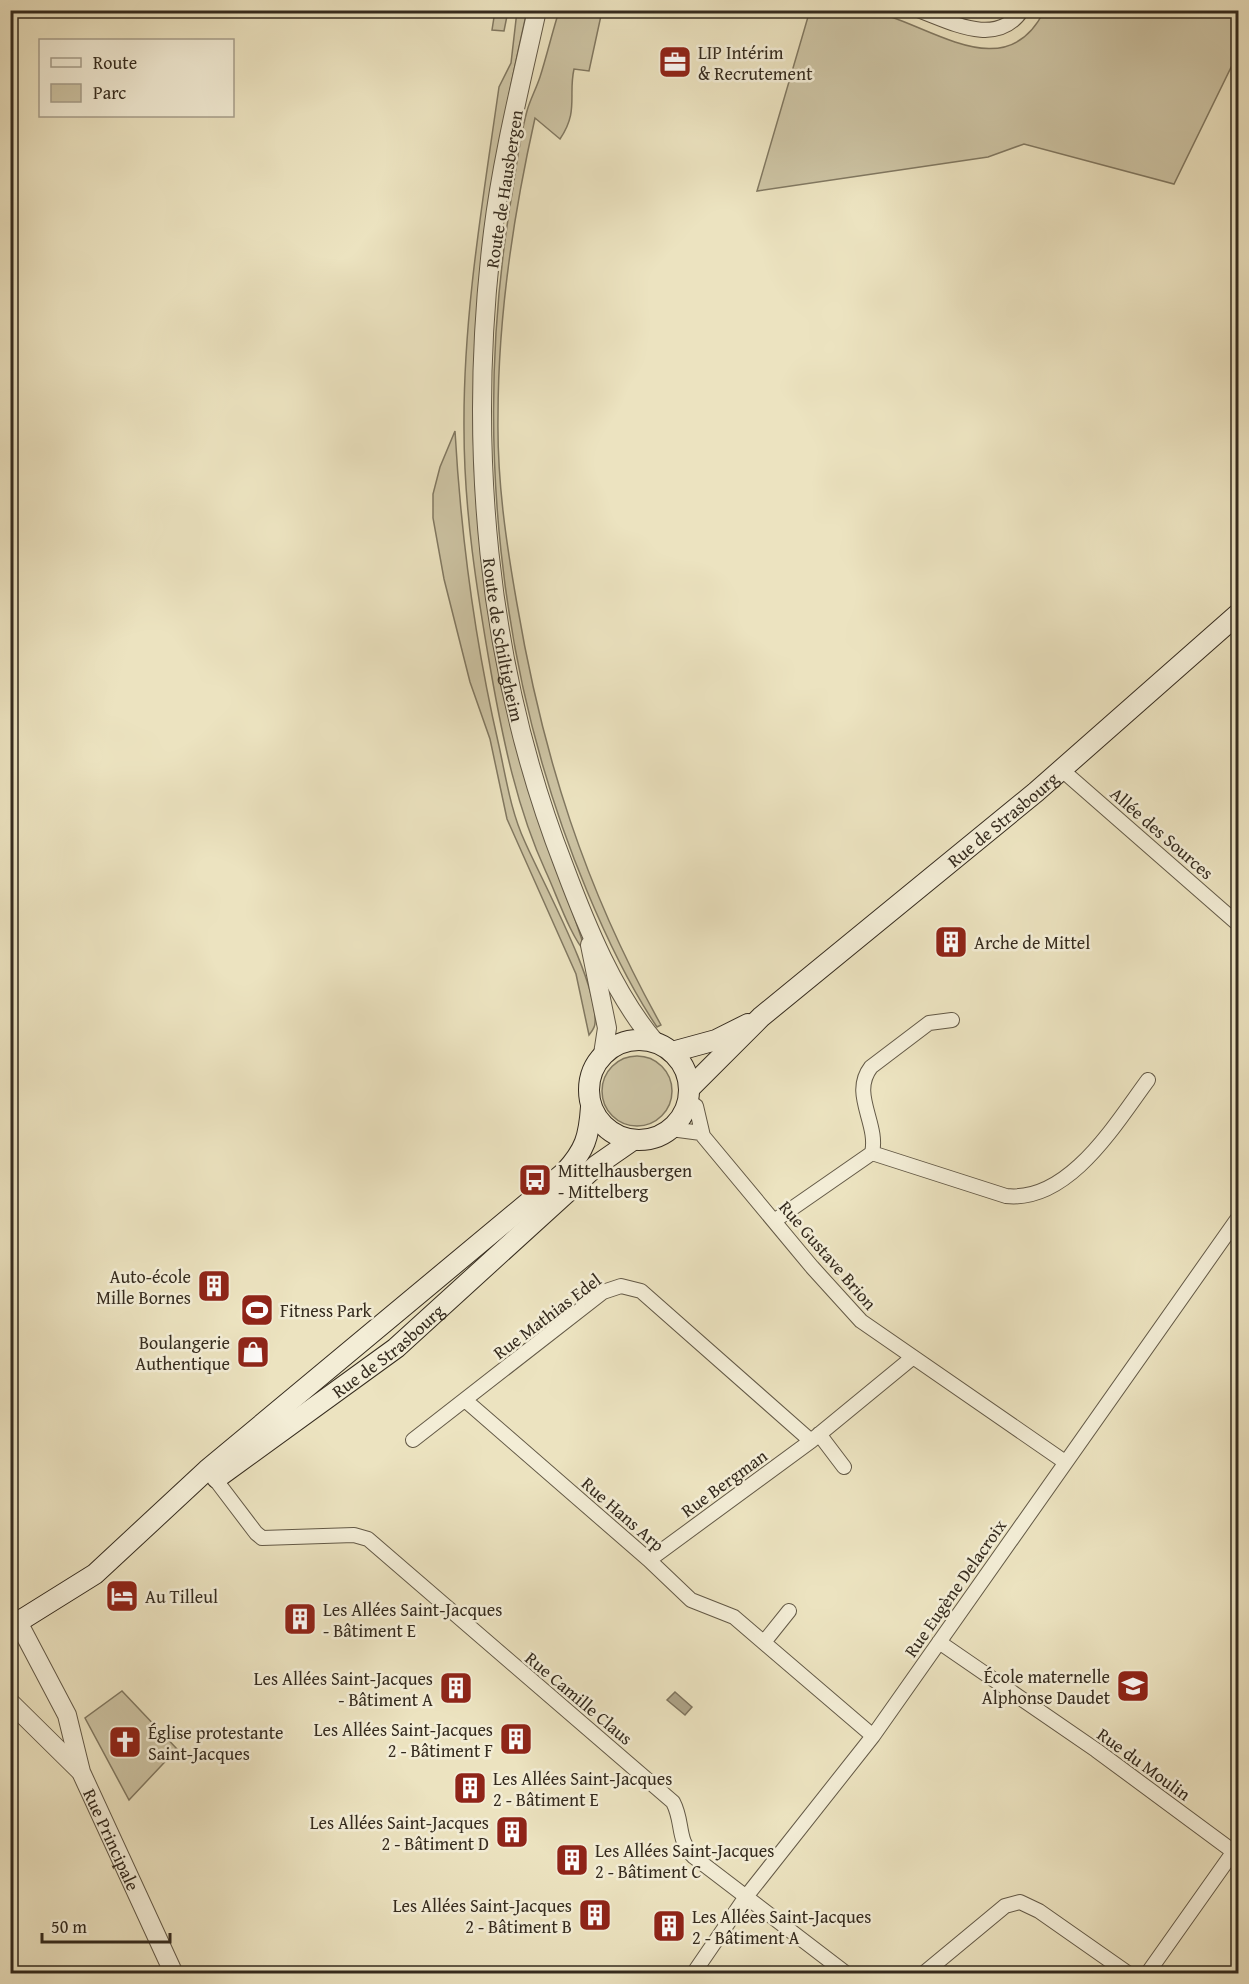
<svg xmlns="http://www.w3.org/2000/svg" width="1249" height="1984" font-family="'Gentium Book Plus',serif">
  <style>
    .green { fill: #cdc4a4; stroke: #817861; stroke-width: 1.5 }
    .water { fill: #aea489; stroke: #7e745e; stroke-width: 1.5 }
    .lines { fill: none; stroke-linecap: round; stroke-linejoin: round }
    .minor-casing { stroke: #635946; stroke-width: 16 }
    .tertiary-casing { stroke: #635946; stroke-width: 20 }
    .secondary-casing { stroke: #352b1e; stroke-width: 22 }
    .minor { stroke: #f3edd6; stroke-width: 14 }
    .tertiary { stroke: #f3edd6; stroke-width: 18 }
    .secondary { stroke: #f3edd6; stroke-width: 20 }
    .labels { text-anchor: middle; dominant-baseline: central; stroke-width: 5; stroke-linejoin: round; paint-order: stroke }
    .poi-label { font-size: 18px; fill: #352b1e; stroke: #f3edd6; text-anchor: start }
    .street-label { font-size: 18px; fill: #352b1e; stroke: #f3edd6 }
  </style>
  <rect width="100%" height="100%" fill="#ece3c0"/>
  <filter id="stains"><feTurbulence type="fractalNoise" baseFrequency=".00333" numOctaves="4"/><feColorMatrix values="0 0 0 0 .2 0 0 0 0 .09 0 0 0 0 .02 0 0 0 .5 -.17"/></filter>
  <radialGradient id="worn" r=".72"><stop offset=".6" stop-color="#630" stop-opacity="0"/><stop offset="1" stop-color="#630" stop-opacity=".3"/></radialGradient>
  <path class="green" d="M810,10c18,0 37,-2 55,0 58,8 139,82 179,1h194v42l-64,131 -150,-40 -36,13 -231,34z
    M495,11h13l-4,20 -12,-1z
    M517,11h10c-38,166 -65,338 -49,509 13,76 23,154 40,229 15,71 48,136 68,204 -15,-15 -30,-60 -40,-81 -29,-63 -43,-132 -55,-200 -14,-80 -27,-161 -27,-243 -1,-114 19,-229 35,-342l12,-24z
    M559,11h43l-13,60 -15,-2c-6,27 5,42 -14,70l-25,-21c-22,98 -37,199 -37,299 -1,63 8,125 19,187 26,153 68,285 144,421l-4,2c-29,-43 -50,-88 -70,-136 -90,-215 -114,-461 -76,-691 5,-29 8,-60 16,-89 3,-11 9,-22 13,-34 7,-22 12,-44 19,-66z
    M455,431c6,106 20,211 44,315 7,32 12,66 26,96 18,41 73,141 70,181 0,5 -3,8 -6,12l-13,-61 -69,-155 -17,-80 -20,-57 -26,-103 -11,-61v-24l7,-27z
    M602 1091a35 35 0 1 1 70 0a35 35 0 1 1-70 0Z
    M122,1691l55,58 -48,51 -44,-82z"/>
  <path class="water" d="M675,1692l17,15 -7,8 -18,-15z"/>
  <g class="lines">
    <g class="minor-casing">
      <path id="minor" d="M918,10c33,12 79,38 104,0
        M1062,770l176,154
        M688,1102l8,4 7,30 109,131 49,54 204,141
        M671,1129l30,4
        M872,1153c7,-30 -22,-59 -1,-86l58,-44 23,-3
        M774,1221l98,-68 134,43c63,7 110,-73 142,-116
        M465,1400l184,160 42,40 43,17 139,119
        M819,1434l25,33
        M413,1440l190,-148 18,-6 20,5 170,150
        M215,1479l41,54 6,5 92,-3 14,4 305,263c11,21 3,37 21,55l153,117
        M649,1560l162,-119 101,-83
        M765,1641l24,-30
        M939,1642l157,108 142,105
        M693,1974l52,-76 128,-162 365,-518
        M923,1974l82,-68 15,-4 19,9 90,63
        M1147,1974l87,-123"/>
    </g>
    <g class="tertiary-casing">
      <g id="tertiary">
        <path id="s1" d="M537,10c-16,73 -35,148 -44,222 -26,212 -7,434 71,634 22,59 50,128 91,176"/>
        <path d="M590,945l17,83 -4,26"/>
        <path id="s2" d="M18,1622l49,93 14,57 93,202"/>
        <path d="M10,1702l69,68"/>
      </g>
    </g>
    <g class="secondary-casing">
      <g id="secondary">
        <circle cx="639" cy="1090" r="50"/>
        <path d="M672,1052l44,-12 32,-16"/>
        <path id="s3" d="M689,1089l72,-72 275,-225 202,-178"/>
        <path id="s4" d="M217,1478l179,-130 201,-183 36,-25"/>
        <path d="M10,1627l85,-53 112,-104 358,-298c20,-22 24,-35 26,-65"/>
      </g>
    </g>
    <use href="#minor" class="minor"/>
    <use href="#tertiary" class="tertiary"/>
    <use href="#secondary" class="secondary"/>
  </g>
  <defs>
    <g id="office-square" transform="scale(1.725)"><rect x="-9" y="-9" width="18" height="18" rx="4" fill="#8f2418" stroke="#f3edd6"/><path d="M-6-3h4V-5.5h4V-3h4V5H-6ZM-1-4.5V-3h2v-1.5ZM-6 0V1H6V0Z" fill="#fff"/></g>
    <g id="building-square" transform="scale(1.725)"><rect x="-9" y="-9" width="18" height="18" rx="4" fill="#8f2418" stroke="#f3edd6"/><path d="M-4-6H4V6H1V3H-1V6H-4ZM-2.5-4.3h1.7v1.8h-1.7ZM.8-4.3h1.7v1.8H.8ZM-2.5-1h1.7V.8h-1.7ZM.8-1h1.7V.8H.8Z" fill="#fff"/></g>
    <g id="bus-square" transform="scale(1.725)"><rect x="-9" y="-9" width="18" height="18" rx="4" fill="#8f2418" stroke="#f3edd6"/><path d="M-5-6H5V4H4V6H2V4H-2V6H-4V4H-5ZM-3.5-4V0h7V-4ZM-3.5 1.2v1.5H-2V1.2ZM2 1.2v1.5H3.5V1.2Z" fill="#fff"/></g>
    <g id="stadium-square" transform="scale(1.725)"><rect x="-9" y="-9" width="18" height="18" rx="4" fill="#8f2418" stroke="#f3edd6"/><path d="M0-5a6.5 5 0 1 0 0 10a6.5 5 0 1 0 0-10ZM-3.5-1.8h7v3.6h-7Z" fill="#fff"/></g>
    <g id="shop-square" transform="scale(1.725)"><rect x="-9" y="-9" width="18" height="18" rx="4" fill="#8f2418" stroke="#f3edd6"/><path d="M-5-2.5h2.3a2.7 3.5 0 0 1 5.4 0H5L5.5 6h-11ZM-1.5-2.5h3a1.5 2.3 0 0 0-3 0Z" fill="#fff"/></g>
    <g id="hotel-square" transform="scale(1.725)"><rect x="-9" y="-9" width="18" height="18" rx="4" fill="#8f2418" stroke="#f3edd6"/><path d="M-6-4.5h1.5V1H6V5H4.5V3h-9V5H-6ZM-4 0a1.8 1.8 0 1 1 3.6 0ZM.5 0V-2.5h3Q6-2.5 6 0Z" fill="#fff"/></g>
    <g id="school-square" transform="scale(1.725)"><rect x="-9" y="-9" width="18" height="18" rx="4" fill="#8f2418" stroke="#f3edd6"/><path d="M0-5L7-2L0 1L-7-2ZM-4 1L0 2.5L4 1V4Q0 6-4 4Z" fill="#fff"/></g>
    <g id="church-square" transform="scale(1.725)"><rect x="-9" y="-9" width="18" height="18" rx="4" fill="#8f2418" stroke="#f3edd6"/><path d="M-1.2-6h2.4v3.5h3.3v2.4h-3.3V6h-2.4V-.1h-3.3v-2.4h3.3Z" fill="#fff"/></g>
  </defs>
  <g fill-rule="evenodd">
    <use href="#office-square" x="675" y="62"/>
    <use href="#building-square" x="951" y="942"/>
    <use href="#bus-square" x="535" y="1180"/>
    <use href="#building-square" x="214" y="1286"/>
    <use href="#stadium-square" x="257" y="1310"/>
    <use href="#shop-square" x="253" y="1352"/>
    <use href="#hotel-square" x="122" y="1596"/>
    <use href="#building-square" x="300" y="1619"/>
    <use href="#school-square" x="1133" y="1686"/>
    <use href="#building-square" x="456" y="1688"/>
    <use href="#building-square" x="516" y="1739"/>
    <use href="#church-square" x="125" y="1742"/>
    <use href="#building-square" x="470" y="1788"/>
    <use href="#building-square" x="512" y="1832"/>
    <use href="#building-square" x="572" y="1860"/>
    <use href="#building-square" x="595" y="1915"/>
    <use href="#building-square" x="669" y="1926"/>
  </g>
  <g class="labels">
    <g class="poi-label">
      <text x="698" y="52">LIP Intérim<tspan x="698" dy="21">&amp; Recrutement</tspan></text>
      <text x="974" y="942">Arche de Mittel</text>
      <text x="558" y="1170">Mittelhausbergen<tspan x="558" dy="21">- Mittelberg</tspan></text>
      <text x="191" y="1276" text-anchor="end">Auto-école<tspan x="191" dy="21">Mille Bornes</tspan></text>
      <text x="280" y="1310">Fitness Park</text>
      <text x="230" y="1342" text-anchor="end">Boulangerie<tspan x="230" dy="21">Authentique</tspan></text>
      <text x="145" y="1596">Au Tilleul</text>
      <text x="323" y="1609">Les Allées Saint-Jacques<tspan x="323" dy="21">- Bâtiment E</tspan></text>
      <text x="1110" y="1676" text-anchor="end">École maternelle<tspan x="1110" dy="21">Alphonse Daudet</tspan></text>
      <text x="433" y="1678" text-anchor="end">Les Allées Saint-Jacques<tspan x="433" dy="21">- Bâtiment A</tspan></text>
      <text x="493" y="1729" text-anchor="end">Les Allées Saint-Jacques<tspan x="493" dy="21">2 - Bâtiment F</tspan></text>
      <text x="148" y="1732">Église protestante<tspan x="148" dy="21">Saint-Jacques</tspan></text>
      <text x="493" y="1778">Les Allées Saint-Jacques<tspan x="493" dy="21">2 - Bâtiment E</tspan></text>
      <text x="489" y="1822" text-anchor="end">Les Allées Saint-Jacques<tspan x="489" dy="21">2 - Bâtiment D</tspan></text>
      <text x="595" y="1850">Les Allées Saint-Jacques<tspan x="595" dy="21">2 - Bâtiment C</tspan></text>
      <text x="572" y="1905" text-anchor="end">Les Allées Saint-Jacques<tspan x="572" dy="21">2 - Bâtiment B</tspan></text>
      <text x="692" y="1916">Les Allées Saint-Jacques<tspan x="692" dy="21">2 - Bâtiment A</tspan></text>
    </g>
    <g class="street-label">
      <text transform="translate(504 189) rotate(-81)">Route de Hausbergen</text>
      <text stroke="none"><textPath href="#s1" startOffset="636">Route de Schiltigheim</textPath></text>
      <text stroke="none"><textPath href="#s3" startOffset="414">Rue de Strasbourg</textPath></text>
      <text transform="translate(1162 833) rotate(41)">Allée des Sources</text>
      <text transform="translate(828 1255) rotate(49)">Rue Gustave Brion</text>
      <text transform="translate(547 1316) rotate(-37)">Rue Mathias Edel</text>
      <text stroke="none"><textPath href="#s4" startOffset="213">Rue de Strasbourg</textPath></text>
      <text transform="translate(724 1483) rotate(-36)">Rue Bergman</text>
      <text transform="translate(623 1514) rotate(41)">Rue Hans Arp</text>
      <text transform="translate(955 1588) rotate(-55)">Rue Eugène Delacroix</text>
      <text transform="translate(579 1698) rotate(40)">Rue Camille Claus</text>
      <text transform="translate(1144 1764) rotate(36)">Rue du Moulin</text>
      <text stroke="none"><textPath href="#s2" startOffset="238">Rue Principale</textPath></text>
    </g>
  </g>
  <rect width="1249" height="1984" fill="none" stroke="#ece3c0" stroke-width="36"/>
  <rect x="12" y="12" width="1225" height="1960" fill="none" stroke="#352b1e" stroke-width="3"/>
  <rect x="18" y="18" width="1213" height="1948" fill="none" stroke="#352b1e" stroke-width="1.5"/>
  <rect x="39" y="39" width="195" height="78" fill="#f3edd6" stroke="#a79f8c" stroke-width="1.5"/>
  <rect x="51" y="58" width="30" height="9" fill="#f3edd6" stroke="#a79f8c" stroke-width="1.5"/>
  <text x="93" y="69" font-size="18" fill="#352b1e">Route</text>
  <rect x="51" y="84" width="30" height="18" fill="#cdc4a4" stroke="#a79f8c" stroke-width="1.5"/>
  <text x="93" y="99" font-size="18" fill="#352b1e">Parc</text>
  <path d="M42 1933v9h128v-9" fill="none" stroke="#352b1e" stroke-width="3"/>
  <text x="51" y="1933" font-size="18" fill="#352b1e" stroke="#f3edd6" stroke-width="4.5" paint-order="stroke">50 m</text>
  <rect width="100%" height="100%" filter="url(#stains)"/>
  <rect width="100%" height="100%" fill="url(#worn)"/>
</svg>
